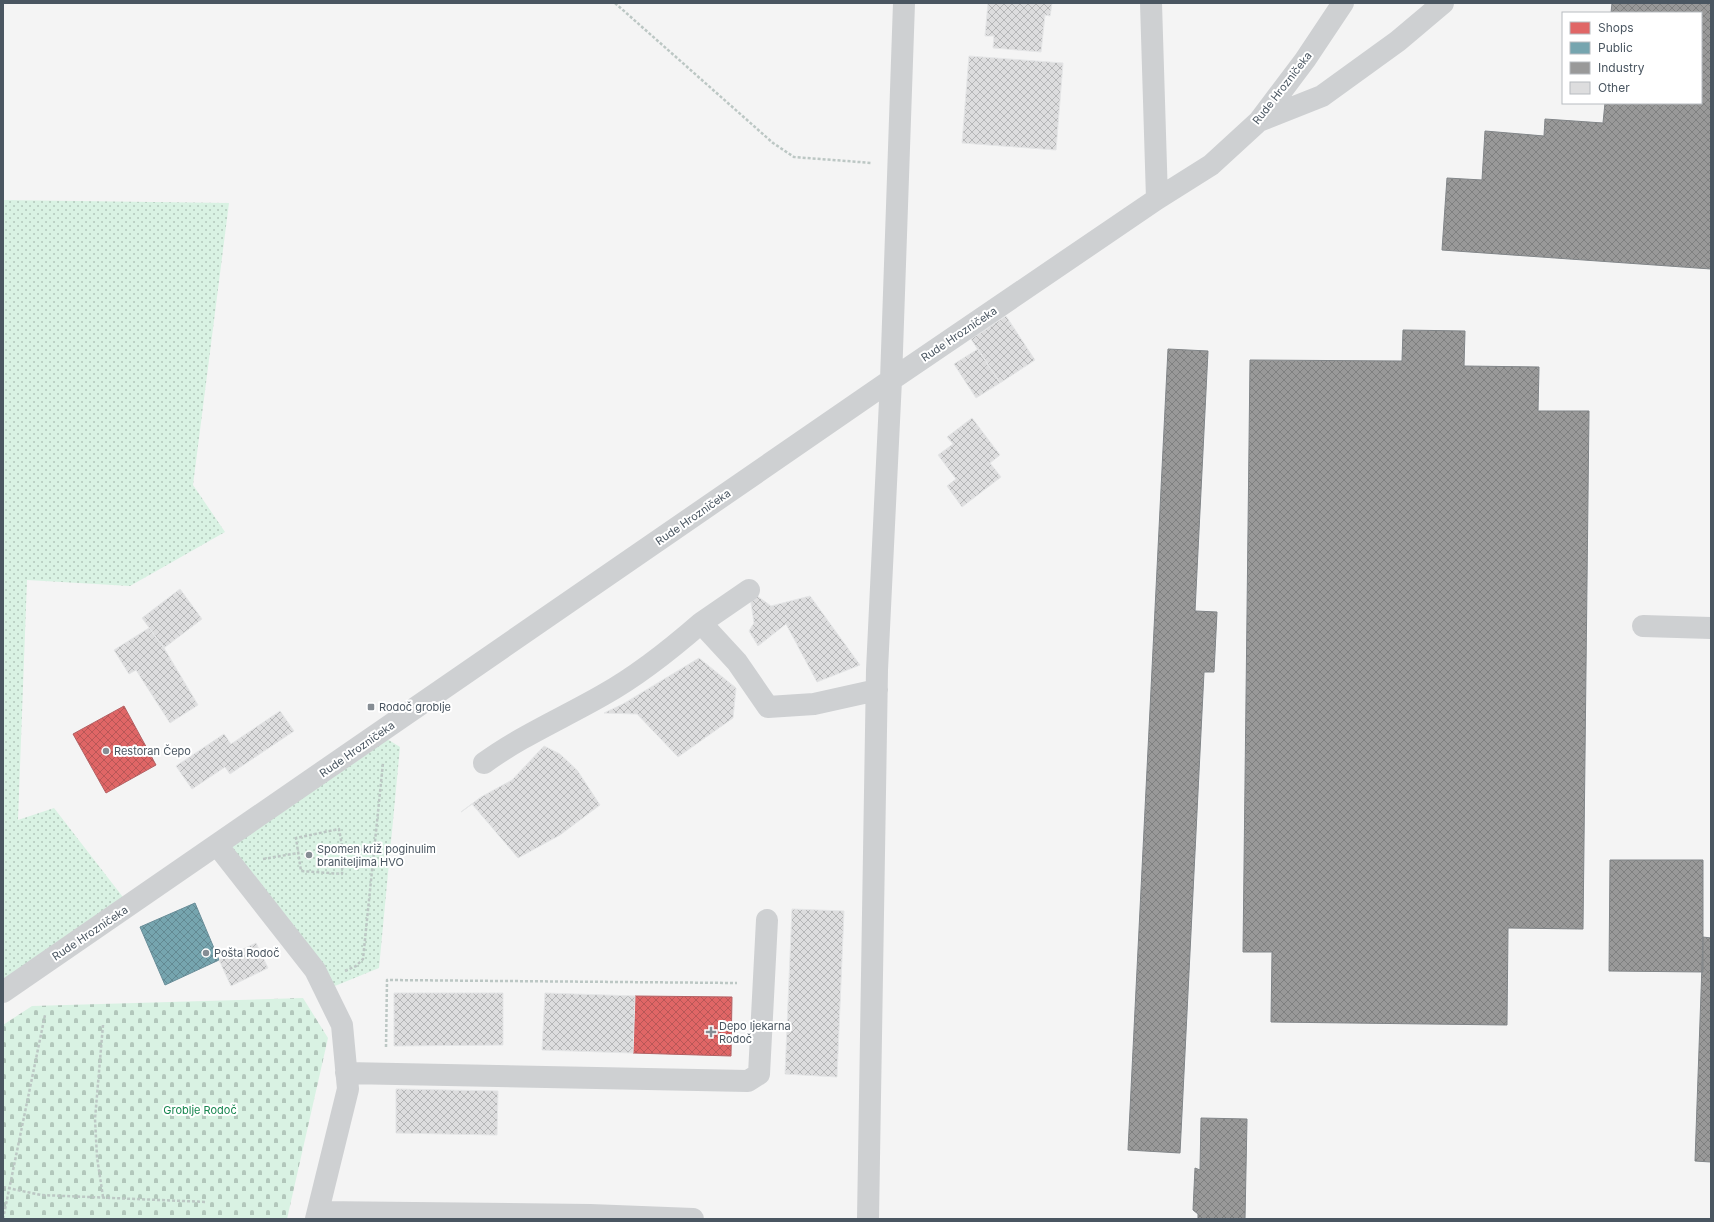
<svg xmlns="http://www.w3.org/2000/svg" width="1714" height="1222" font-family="Inter,sans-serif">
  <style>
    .grass { fill: url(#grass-dots) }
    .cemetery { fill: url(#cemetery-stones) }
    .shops { fill: url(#shops-cross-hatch); stroke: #b36164 }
    .public { fill: url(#public-cross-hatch); stroke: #698d98 }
    .industry { fill: url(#industry-cross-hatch); stroke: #818588 }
    .building { fill: url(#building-cross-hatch); stroke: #e5e6e7 }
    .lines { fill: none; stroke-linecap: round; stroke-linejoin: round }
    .path { stroke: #bcc7c4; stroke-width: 2.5; stroke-dasharray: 3 2; stroke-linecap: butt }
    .minor { stroke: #ced0d2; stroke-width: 22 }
    .poi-dot { fill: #868d94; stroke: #fff; stroke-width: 1.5 }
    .labels { text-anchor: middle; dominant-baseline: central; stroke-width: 4; stroke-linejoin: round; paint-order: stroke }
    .street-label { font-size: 11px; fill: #4a5661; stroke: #fff }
    .poi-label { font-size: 11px; fill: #4a5661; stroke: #fff; text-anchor: start }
    .park-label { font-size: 11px; fill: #17864f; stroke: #fff }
  </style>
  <defs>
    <pattern id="grass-dots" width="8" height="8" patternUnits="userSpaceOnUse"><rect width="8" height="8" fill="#d9f2e3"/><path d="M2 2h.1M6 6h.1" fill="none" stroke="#b2c7bb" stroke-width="1.8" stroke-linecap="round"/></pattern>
    <pattern id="cemetery-stones" width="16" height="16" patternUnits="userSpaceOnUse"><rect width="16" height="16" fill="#d9f2e3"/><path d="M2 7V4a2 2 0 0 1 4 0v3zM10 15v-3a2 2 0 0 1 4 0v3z" fill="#b2c7bb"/></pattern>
    <pattern id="shops-cross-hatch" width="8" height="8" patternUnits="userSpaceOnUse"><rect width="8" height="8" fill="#e06666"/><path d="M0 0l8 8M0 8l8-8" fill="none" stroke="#b85757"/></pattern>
    <pattern id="public-cross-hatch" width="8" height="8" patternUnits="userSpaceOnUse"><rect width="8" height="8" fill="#76a5af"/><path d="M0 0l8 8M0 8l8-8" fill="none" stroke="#638992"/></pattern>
    <pattern id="industry-cross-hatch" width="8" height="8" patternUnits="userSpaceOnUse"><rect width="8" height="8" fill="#999"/><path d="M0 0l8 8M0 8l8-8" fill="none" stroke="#7f8080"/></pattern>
    <pattern id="building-cross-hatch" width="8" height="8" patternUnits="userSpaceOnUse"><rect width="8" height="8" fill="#ddddde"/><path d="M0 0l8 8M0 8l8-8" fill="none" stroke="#b5b6b7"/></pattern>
  </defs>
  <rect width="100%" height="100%" fill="#f4f4f4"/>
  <path class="grass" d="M3,200l226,3 -36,282 32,47 -95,54 -103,-6 -9,240 36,-12 75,97 -126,87z
    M379,734l21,13 -21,221 -54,22 -108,-144z"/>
  <path class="cemetery" d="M303,998l25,40 -41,181h-284v-194l29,-19z"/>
  <path class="shops" d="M124,706l32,59 -50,28 -33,-59z
    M635,996l97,1 -1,59 -98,-3z"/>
  <path class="public" d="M195,903l24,57 -54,25 -25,-58z"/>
  <path class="industry" d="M1612,3h99v266l-269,-19 5,-72 35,2 3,-49 59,5 1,-17 58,4 2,-20h96v-90h-90z
    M1403,330l62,1 -1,35 75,1 -1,44h51l-6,518 -75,-1 -1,97 -236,-3 1,-70h-29l7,-592 152,1z
    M1168,349l40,2 -13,260 22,1 -3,60h-10l-24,481 -52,-3z
    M1610,860h93v112l-94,-1z
    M1703,937l8,1v224l-16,-1z
    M1201,1118l46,1 -2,100h-47v-5l-5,-4 2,-42 5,2z"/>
  <path class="building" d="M988,3h64l-2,13 -5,-1 -4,37 -48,-4 1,-12h-9z
    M969,56l94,7 -7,87 -94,-7z
    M1006,316l29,44 -35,23 -29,-44z
    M978,349l22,34 -24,15 -22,-34z
    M972,418l28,37 -10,8 11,14 -39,30 -15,-21 9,-7 -18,-24 15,-11 -6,-7z
    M180,589l22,30 -38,29 -22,-30z
    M749,590l22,16 39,-10 50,69 -43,17 -31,-58 -28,22 -9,-15 5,-8z
    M149,628l15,20 34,57 -28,18 -34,-53 -7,4 -15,-24z
    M699,658l37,30 -3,30 -55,39 -41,-43 -33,-1 19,-9z
    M280,711l14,20 -64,43 -5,-7 -33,22 -16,-23 48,-32 7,10z
    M544,746l16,8 17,16 23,35 -40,30 -42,23 -46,-54 -11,8 20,-15 31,-17z
    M792,909l52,2 -7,166 -52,-3z
    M256,943l12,25 -37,18 -12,-26z
    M394,993h109v52l-109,1z
    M545,993l90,3 -2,57 -91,-3z
    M396,1089l102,2 -1,44 -101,-2z"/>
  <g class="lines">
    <path class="path" d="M615,3l158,140 21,14 78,6
      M343,851l-4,-22 -43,9 5,33 41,3 1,-23 31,-2
      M263,859l35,-6
      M345,971l11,-5 7,-7 20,-196
      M386,1047l1,-67 350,3
      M3,1187l38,8 166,7
      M103,1197l-6,-40 -2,-38 8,-94
      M3,1219l42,-204"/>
    <path class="minor" d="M1151,3l6,196
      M1259,121l63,-25 76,-55 45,-38
      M749,590l-48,33 36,39 31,45 46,-3 63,-14
      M1643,626l68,2
      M484,763c37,-27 79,-45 119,-68 36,-20 67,-45 98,-72
      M217,845l98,125 27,55 6,64 -32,130
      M3,992l888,-612 266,-181 54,-34 48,-44 46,-61 38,-57
      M346,1073l402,8 11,-7 8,-154
      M318,1212l272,3 103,4
      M868,1219l9,-549 14,-290 13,-377"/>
  </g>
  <g class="poi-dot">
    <rect x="367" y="703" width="8" height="8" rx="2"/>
    <circle cx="106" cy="751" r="4"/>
    <circle cx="309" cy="855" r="4"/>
    <circle cx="206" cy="953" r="4"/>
    <path d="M709 1026h4v4h4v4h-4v4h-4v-4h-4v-4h4z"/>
  </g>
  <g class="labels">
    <g class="street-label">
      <text transform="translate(1282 88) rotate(-52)">Rude Hrozničeka</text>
      <text transform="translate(959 334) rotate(-34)">Rude Hrozničeka</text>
      <text transform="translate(693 517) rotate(-35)">Rude Hrozničeka</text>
      <text transform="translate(357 749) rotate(-35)">Rude Hrozničeka</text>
      <text transform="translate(90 933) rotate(-34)">Rude Hrozničeka</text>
    </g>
    <g class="poi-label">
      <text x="379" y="707">Rodoč groblje</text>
      <text x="114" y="751">Restoran Čepo</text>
      <text x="317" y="849">Spomen križ poginulim<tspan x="317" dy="13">braniteljima HVO</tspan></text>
      <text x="214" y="953">Pošta Rodoč</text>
      <text x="719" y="1026">Depo ljekarna<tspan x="719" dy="13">Rodoč</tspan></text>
    </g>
    <g class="park-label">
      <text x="200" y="1110">Groblje Rodoč</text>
    </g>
  </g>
  <rect width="1714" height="1222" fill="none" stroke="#4a5661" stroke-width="8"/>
  <rect x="1562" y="12" width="140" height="92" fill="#ffffff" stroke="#b7bbc0"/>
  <rect x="1570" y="22" width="20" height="12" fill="#e06666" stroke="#b7bbc0"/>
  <text x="1598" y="32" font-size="12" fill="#4a5661">Shops</text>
  <rect x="1570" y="42" width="20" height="12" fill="#76a5af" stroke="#b7bbc0"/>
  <text x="1598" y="52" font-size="12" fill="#4a5661">Public</text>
  <rect x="1570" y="62" width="20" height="12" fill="#999999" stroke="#b7bbc0"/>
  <text x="1598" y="72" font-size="12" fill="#4a5661">Industry</text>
  <rect x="1570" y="82" width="20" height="12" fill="#ddddde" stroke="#b7bbc0"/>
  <text x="1598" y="92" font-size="12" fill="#4a5661">Other</text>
</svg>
